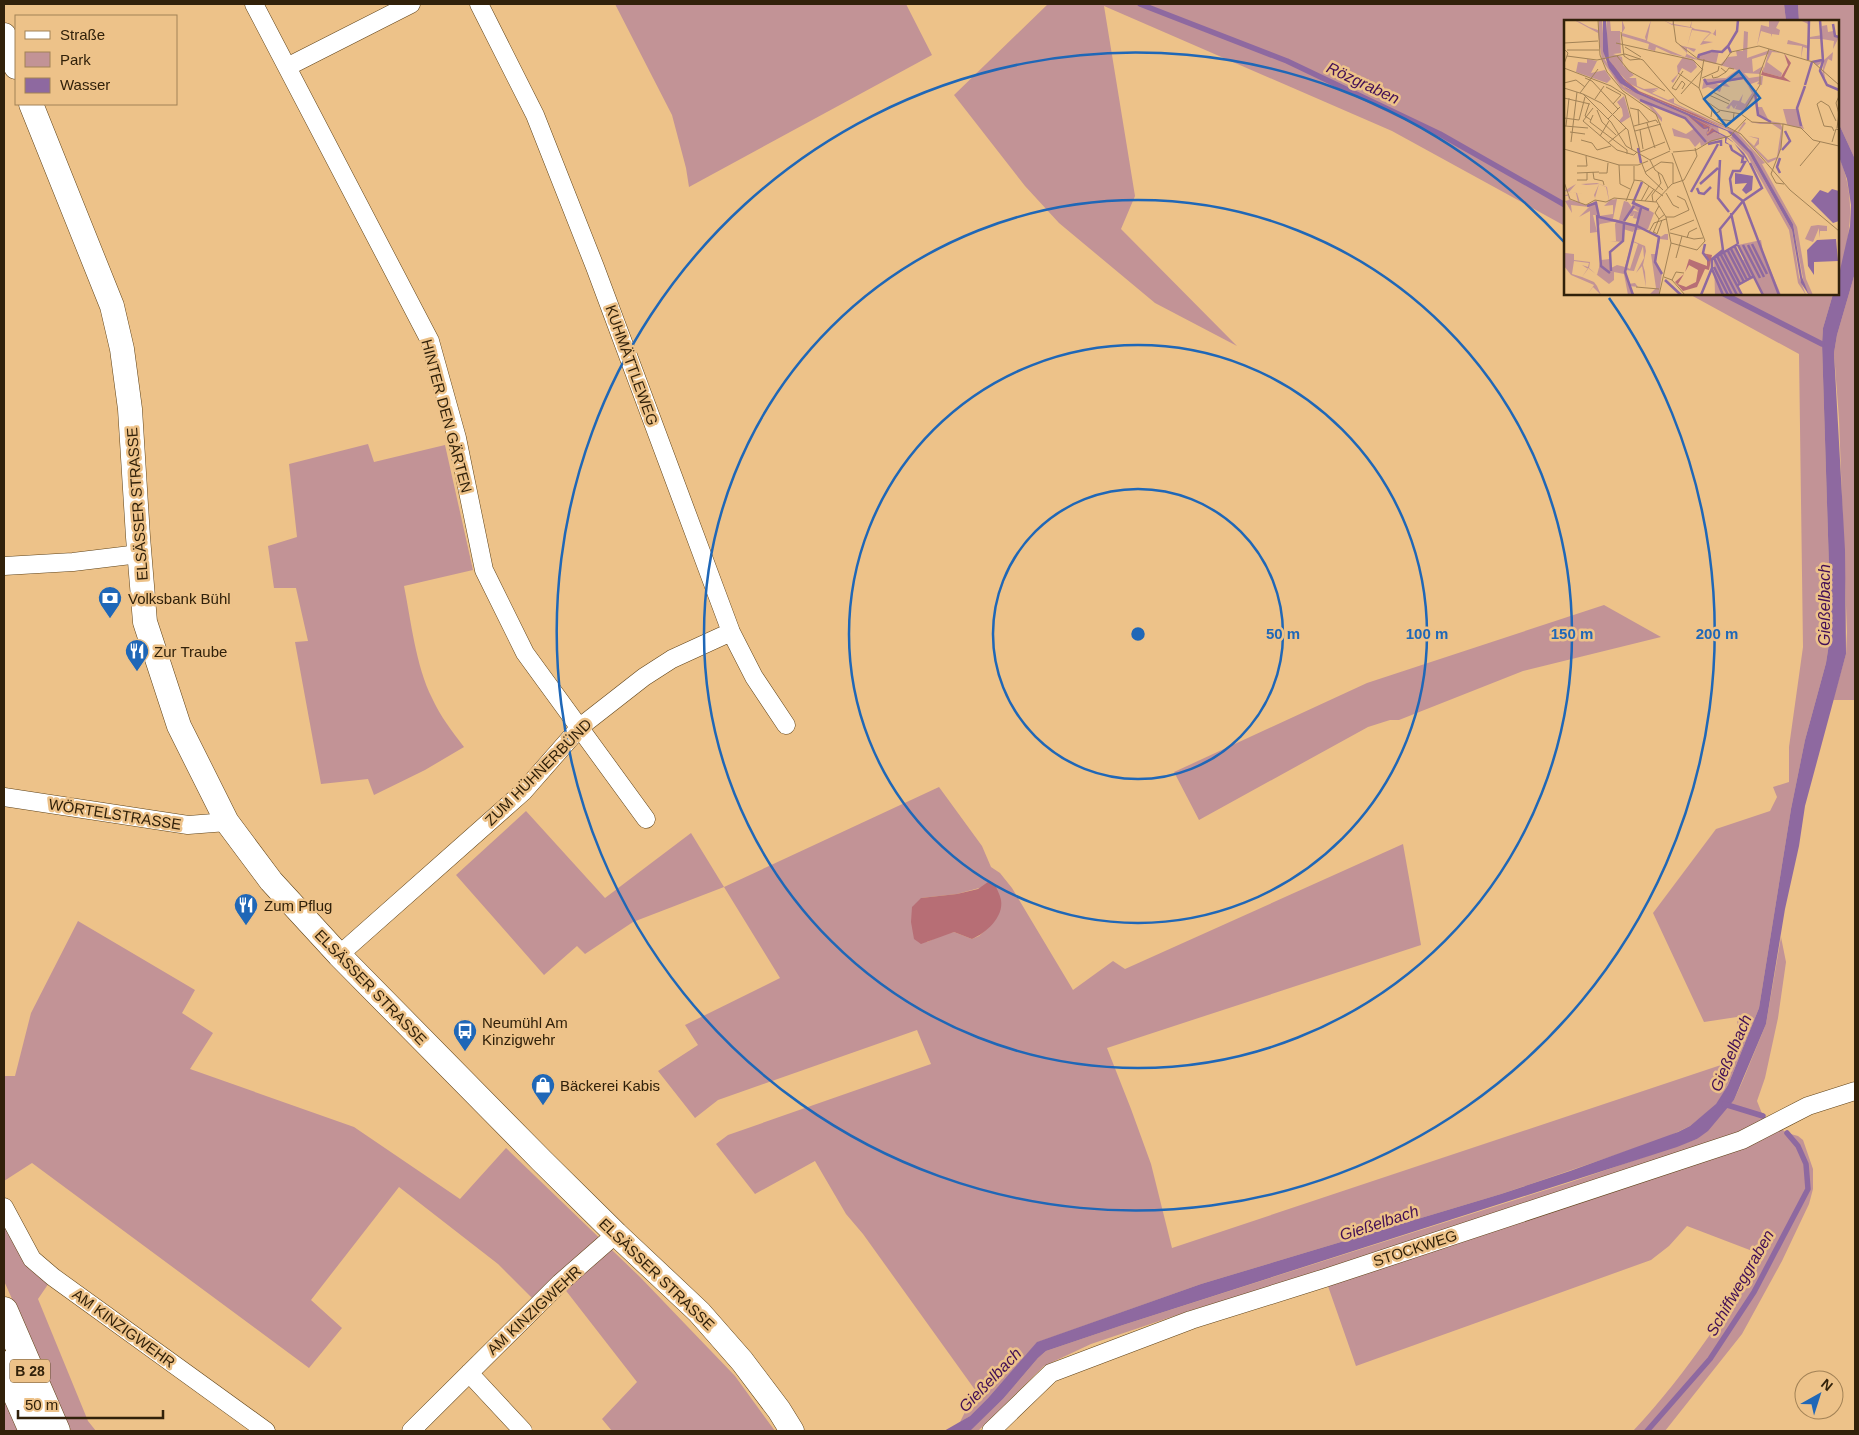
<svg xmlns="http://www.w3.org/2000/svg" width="1859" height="1435" font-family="Helvetica,sans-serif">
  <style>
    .green { fill: #c29396; fill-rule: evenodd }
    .forest { fill: #b76e75 }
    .water { fill: #8e69a0 }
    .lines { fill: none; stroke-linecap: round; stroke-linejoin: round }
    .stream { stroke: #8e69a0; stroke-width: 5.5 }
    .street-casing { stroke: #5f4217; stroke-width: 19 }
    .secondary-casing { stroke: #5f4217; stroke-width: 25 }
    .highway-casing { stroke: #5f4217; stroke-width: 29 }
    .street { stroke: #fff; stroke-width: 18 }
    .secondary { stroke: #fff; stroke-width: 24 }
    .highway { stroke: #fff; stroke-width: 28 }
    .ring { fill: none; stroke: #1f67b7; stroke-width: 2.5 }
    .labels { text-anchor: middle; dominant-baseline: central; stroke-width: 5; stroke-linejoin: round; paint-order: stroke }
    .shield { fill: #edc289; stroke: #695130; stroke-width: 1 }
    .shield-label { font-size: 14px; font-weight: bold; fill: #31210a }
    .street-label { font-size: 15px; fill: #31210a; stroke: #edc289 }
    .poi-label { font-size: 15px; fill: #31210a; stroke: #edc289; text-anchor: start }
    .water-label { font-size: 16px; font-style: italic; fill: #420f55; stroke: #edc289 }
    .inset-river { fill: none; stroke: #8e69a0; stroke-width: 2.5 }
    .inset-road { fill: none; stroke: #a28256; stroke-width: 1 }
    .view { fill: #1f67b7; fill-opacity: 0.15; stroke: #1f67b7; stroke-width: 2.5 }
    .inset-edge { fill: none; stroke: #31210a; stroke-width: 2.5 }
    .centre { fill: #1f67b7; stroke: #edc289; stroke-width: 2.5 }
    .ring-label { font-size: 15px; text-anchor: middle; font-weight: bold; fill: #1f67b7; stroke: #edc289; stroke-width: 5; stroke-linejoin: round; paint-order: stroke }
  </style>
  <rect width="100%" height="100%" fill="#edc289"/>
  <path class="green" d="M615,4h291l26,51 -243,132 -3,-19 -14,-53z
    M1048,4h736l2,17h-221v205l-173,-95 -288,-125 31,190 -14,33 116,117 -82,-43 -96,-80 -34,-37 -71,-91z
    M1798,4h57v155l-17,-37v-101h-39z
    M1838,154c19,44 13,80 0,125z
    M1855,273v427h-22l13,-46 1,-22 -8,-213 -5,-66 3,-18z
    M1689,294h144l-10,34 -1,16 9,287 -5,32 -21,77 -14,69 -32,199 -31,77 -12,20 -26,21 -25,12 -164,56 -300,90 -163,58 -50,56 -18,18 -10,6 8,-16 10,-12 -115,-160 -17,-20 -31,-53 -60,33 -39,-50 12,-9 203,-71 -14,-34 -199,70 -23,18 -37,-47 40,-26 -13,-20 95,-47 -56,-91 -91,35 -48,32 -8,-8 -33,29 -88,-100 70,-64 79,87 86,-65 33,54 215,-100 43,59 9,21 9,6 12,15 61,102 40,-29 12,8 278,-125 18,101 -314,103 24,61 20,55 21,84 552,-184c15,-15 14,-27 13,-47l-33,5 -51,-109 63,-84 54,-18 7,-14 -4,-10 16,-5v-35l14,-100 -4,-293zM983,887l6,40 -10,9 -7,3 -18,-7 -10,2 -17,8 -6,-44 36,-4z
    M368,444l6,18 71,-17 28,125 -69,16c7,35 12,80 28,112 8,18 20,33 32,49l-39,23 -51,25 -6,-16 -47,5 -26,-142 13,-1 -12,-53h-22l-6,-42 29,-9 -8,-73z
    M1604,605l57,32 -138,34 -124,49h-9l-22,7 -169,93 -25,-48 193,-89z
    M78,921l117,69 -13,23 31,20 -23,36 164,58 106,72 46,-51 134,129 95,99 40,55h-163l-10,-12 35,-37 -77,-99 -22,21 -40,-40 -99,-77 -88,113 31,28 -33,40 -277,-205 -28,18v-105h11l16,-63z
    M1781,937l5,25 -8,56 -13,60 -8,23 6,15 24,17 11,3 5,4 10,29v20l-4,15 -27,57 -40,73 -77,97h-32c28,-30 53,-62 76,-95 19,-27 38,-52 46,-84l-68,-26 -18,20 -18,14 -295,106 -33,-94 -125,36 -107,36 -47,22 -66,65h-9l34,-32 35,-41 8,-7 77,-26 445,-142 129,-44 37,-39 9,-20 23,-56z
    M4,1207l49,70 -15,22 50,122 8,10h-25l-67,-150z
    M4,1394l16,37h-16z"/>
  <path class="forest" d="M988,882l7,3c2,4 5,10 6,15 3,17 -15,33 -29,39l-18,-7 -33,12 -7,-5 -3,-17 1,-15 9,-9 36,-4 21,-5z"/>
  <path class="water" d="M1784,4h14l1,17h-13z
    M1838,122l17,37v114l-18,62 -3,18 11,197 1,104 -41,152 -6,40 -14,63 -19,115 -32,76 -26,31 -11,8 -20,8 -554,178 -77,26 -8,7 -35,41 -32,31 -2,1h-25l26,-15 18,-18 49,-56 164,-58 300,-90 69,-23 108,-39 12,-6 26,-22 12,-19 31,-77 32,-199 14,-69 21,-77 5,-32 -9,-287 1,-16 10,-34h5v-15l12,-53 1,-21 -4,-26 -9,-25z"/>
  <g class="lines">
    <path class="stream" d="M1140,4l147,57 153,73 125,71
      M1724,294l98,50
      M1724,1104l39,12
      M1647,1431l63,-72 44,-67 54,-103 -2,-25 -8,-18 -11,-13"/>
    <g class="street-casing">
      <path id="street" d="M254,4l176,337 27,97 27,132 41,83 121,166
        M479,4l56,111 60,152 136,365 23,45 32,48
        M287,67l124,-63
        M4,566l69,-4 66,-8
        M4,797l184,28 39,-3
        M339,955l184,-163 57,-65 64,-50 28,-18 59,-27
        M4,1207l28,52 21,18 213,154
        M469,1373l54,58
        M411,1431l149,-148 56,-49
        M991,1431l60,-58 140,-53 134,-42 417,-138 66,-34 47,-15"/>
    </g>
    <g class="secondary-casing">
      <path id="secondary" d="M4,35l12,32
        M31,104l81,202 10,43 8,60 8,128 7,85 34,104 48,96 44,59 68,74 203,206 74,73 83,78 43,49 37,49 13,21"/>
    </g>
    <g class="highway-casing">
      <path id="highway" d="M4,1311l52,120
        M4,1365l29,66"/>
    </g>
    <use href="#street" class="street"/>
    <use href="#secondary" class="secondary"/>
    <use href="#highway" class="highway"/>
  </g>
  <g class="ring">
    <circle cx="1138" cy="634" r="145"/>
    <circle cx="1138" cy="634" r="289"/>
    <circle cx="1138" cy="634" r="434"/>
    <path d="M1609 298A579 579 0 1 1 1565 243"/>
  </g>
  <defs>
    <g id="bank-pin" transform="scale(1.25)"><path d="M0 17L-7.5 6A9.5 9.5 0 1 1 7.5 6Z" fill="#1f67b7" stroke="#edc289"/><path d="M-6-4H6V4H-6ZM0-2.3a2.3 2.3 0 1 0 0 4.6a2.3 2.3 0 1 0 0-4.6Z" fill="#fff"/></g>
    <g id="restaurant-pin" transform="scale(1.25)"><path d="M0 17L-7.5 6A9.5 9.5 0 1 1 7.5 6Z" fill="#1f67b7" stroke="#edc289"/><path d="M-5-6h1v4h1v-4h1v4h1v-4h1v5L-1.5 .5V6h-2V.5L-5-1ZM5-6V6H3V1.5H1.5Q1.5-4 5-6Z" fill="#fff"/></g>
    <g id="bus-pin" transform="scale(1.25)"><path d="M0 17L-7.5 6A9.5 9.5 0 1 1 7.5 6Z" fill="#1f67b7" stroke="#edc289"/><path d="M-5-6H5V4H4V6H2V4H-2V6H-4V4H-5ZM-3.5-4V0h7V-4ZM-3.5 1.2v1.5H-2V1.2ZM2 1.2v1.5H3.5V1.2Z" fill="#fff"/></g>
    <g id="shop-pin" transform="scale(1.25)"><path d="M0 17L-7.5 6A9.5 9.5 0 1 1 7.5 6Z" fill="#1f67b7" stroke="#edc289"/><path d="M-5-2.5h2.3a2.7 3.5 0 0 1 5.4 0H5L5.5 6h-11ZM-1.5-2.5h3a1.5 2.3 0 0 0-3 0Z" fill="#fff"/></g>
  </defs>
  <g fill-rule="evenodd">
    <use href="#bank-pin" x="110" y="598"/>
    <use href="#restaurant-pin" x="137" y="651"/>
    <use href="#restaurant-pin" x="246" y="905"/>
    <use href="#bus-pin" x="465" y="1031"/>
    <use href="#shop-pin" x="543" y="1085"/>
  </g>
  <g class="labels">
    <rect class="shield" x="10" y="1359.5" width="40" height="23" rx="4"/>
    <g class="shield-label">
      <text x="30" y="1371">B 28</text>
    </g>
    <g class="street-label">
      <text transform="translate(632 365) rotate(70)">KUHMÄTTLEWEG</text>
      <text transform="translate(447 416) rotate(75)">HINTER DEN GÄRTEN</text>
      <text transform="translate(137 504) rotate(-94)">ELSÄSSER STRASSE</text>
      <text transform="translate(538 772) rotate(-45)">ZUM HÜHNERBÜND</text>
      <text transform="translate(115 814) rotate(9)">WÖRTELSTRASSE</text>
      <text transform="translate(371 987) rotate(46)">ELSÄSSER STRASSE</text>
      <text transform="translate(1415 1248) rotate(-18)">STOCKWEG</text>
      <text transform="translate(657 1274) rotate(44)">ELSÄSSER STRASSE</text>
      <text transform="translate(534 1310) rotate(-43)">AM KINZIGWEHR</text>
      <text transform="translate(124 1328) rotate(36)">AM KINZIGWEHR</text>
    </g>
    <g class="poi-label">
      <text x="128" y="598">Volksbank Bühl</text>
      <text x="154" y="651">Zur Traube</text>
      <text x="264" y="905">Zum Pflug</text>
      <text x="482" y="1022">Neumühl Am<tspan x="482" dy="17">Kinzigwehr</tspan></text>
      <text x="560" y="1085">Bäckerei Kabis</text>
    </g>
    <g class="water-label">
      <text transform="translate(1363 83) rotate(25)">Rözgraben</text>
      <text transform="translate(1824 605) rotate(-90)">Gießelbach</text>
      <text transform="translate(1731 1053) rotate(-67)">Gießelbach</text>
      <text transform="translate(1379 1223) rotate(-18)">Gießelbach</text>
      <text transform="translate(1740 1283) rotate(-60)">Schiffweggraben</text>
      <text transform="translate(990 1380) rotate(-46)">Gießelbach</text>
    </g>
  </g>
  <g transform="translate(1564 20)">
    <rect width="275" height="275" fill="#edc289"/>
    <path d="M10,0l6,2 9,5 9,3 1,-10h3l3,40 19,27 63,28 16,14 5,-1 -1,3v4l7,-3 5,2 -6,-4 -5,4 2,-7 -6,2 1,-4 -13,-8 26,9 1,8 6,3 -24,9 -1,-4 -5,5 -6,-8 -15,-3 -2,-8 14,6 9,-6 -11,-10 -33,-13 11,13v4l-13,-15 -28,-19 -19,-28 -4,-27zM43,0h3l1,11h9l1,22 -8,1 9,3 1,8 11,10 -5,3h7l1,8 7,3 15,-1 -9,4 9,-3 -7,4 16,7 6,-2v5l63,29 28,31 -3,1 35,63 9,52 7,16h-4l-5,-11 -11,-60 -44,-76 -22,-19 -97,-45 -20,-20 -3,-9zM58,0l3,8 -3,5 24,7 -1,-3 3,-9 3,-8 -4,21 38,16 2,-4 -8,-8 8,2 5,-19 -20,-3 -9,-5 9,4 2,-4v4l16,3 2,-7 -1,7 4,2 14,2 4,3 3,-5v7l-5,-3 -8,8 10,1 -13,3 4,-6 6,-6 -18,-3 -5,17 9,2 -2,3 -7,-4v6l10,5 2,-4 20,-4 -3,13 -45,-10 -15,-7 -1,4 -7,-2 1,-5 -27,-8zM205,0h11l-4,8 4,2 -1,5 -7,-1 -1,3v-3l-10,-3 -4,15 4,-21 8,2zM236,0h9l1,17 12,-2v-9l5,-1 1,7 5,-1v-7l2,12 4,1 -6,12 1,-8 -12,-2 2,21 9,-8 -1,9 -4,-2 -4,11 1,9 -3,-4 2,-14 -7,5 -4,-5 10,-2 -2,-20h-11v3l-2,19 1,-12 -6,-2 -2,12 1,-13 -15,-2 1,-4 21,6 -1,-22zM180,11l4,1 -1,26 23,-8 14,3 -12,-1 -5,10 15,11 -1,4 -18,-5 5,-18 -16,5 1,13 10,-6 -3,8 -16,-1 5,5 14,-2 -1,9 -5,-1 2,-3 -11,4 8,9 1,13h5l7,14 18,3 -4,-15h13l8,20 -24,-6 2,4v6l-1,13 -2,9 -2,4 -9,4 -30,-32 6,-9 2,1 -7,9 15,14 4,-7 -10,-3 11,2v6l-4,3 13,13 9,-3 4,-27 -9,-6h-12l-10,-2h20l-12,-7 -3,-19 -11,15 -9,-2 2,-5 -3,5 -3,-4 -2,4 -3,-1 7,-8 6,1 4,-7 -2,8 4,2 7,-11 -5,-9 -4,-5 -18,3 5,5 -7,-1v-4l-9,1 8,3 -2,6 -12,-5 -6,2 2,-10 22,-1 11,-8 -17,-5 8,-8 9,-1 -1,-5h7zM119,37l11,3 3,7 -6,6 -9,-5 -9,15 -2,-2 7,-7 -1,-8zM23,39l10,2 -6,12 14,-3 6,9 -4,4 -31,-11 2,-10 9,1zM60,76l6,21 -9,6 -2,-2 4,-5 -1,-7 -5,-7zM169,116l16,17 43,77 7,47 7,18 -8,-12 -9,-53 -42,-75 -17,-18zM33,163l10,4 2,13 8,-1 -4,20 6,1 5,-19 4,1 4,5 -8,15 12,4 -3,6 -10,-3v13l-13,-1v7l-16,1 16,-1v-7h6l-1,-17 2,-3 -17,3 -2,4 -1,-13h-4l4,17 -7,1v-22l-11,6 10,-10 -18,-2 1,8 -7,-12 4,-1 -1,-4h-4l4,-2 2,6 8,2 -2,-9 -12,-2 12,-7 -7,8 25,3 5,-11 -13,1 -5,-1zM35,164l7,3 3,14 -5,5 9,-1v9l-14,2 -3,-16 -7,6 -9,-3 -3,-10 17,2 1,3zM69,181l21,12 -6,16 -12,1 -3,11 12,5 1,5 -3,14 2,7 1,15 -4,-21 -6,7 8,-15 -1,-12 -9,25 -8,-1 2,14 7,-1 3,4 -8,-1 3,8 -5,1 -4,-21 -10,-2v8l-5,4 -21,-16 -6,9 12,5 3,4 4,9 -8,-8 -6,8 7,-10 -23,-10 -7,-9 1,-13 9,1v6l16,2 -1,6 8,7 4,-15 9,-1 1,9 6,-3 8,2 15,-55 -2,7 -5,-1 2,-6 -2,4h-3l1,-6 8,2 -7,-5zM69,222l5,2 -8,25 -4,-2zM10,241l15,2 -1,4 -6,-2 6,4 -6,8 -10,-3zM254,205l9,1v5h-7l-1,7v-10l-6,14 -8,-3 6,-13zM101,214h3v6l-8,-1 -4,22 6,12 -3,21 -10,1 7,-7 -5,-34h5l3,-16zM197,220l2,12 18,43h-19l-8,-17 -17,8 5,9h-27l-1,-38 20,-11 8,15 3,-2 -7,-14z" fill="#c29396" fill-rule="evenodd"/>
    <path d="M220,33l7,10 -7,14 7,5 -30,-7 3,-9 -1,6 18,5 7,-12zM41,40l9,16 13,13 76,32 8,5 5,1h1h-2l-5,-1 -18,-9 18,10 -2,7 4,-6 8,6 -6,-2 -7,4 1,-8 -5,1 -16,-14 -59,-26 -13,-11zM46,44l3,1 10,13 16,13 56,23 31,15 -88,-37 -23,-19zM138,233l10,2 -3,15 -4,-1 -8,18 -14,4 -8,-9 9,-8 -6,10 8,3 10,-5 2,-12 -9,-5 -4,7 4,-13 18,7v-10z" fill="#b76e75"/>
    <path d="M39,0h3l3,40 17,22 15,11 93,40 18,19 41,72 9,53 7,18 -8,-12 -9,-53 -43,-77 -22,-22 -36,-14 12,8 1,3 4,-1 1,1v2l-3,3 1,2 7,-5 12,6 6,5 12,12 3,5 4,8 -17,-23 -7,-5 -1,4 6,4 -7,-3v-6l-11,-6 -6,4 -2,-2 3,-5 -5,1 -15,-13 -53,-23 -16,-10 -11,-15 -6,-17zM171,153l18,3 -1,14 -6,4 -4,-4 5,-7 -12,1zM268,169l7,2v30l-6,2 -22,-22 9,-11 8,3zM272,219l2,22 -24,1v13l-6,-9 -1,-16 10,-10z" fill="#8e69a0"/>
    <path class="inset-river" d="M256,0l3,41 -3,10 7,14 12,5M269,4l2,12 4,1M167,33l-3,-7 9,-15 1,-11M134,38l1,-3 13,-4 10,1 6,-6M244,40l1,-40M140,59l3,5 36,-6M241,65l7,-23 10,-2M191,73l3,22 13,7M76,80l45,18 21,24M237,106l-4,-18 8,-22M144,124l13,-3v5M74,128l3,15M218,130l8,-9 -5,-10M216,138l-3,9 3,6M156,140l-2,38 11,14M78,162l-9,21 16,7M136,164l18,-16M133,168l2,5 5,1 7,-7M127,172l27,-48M179,181l36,94M179,181l19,-13 -12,-25M23,186l9,-3 3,14 38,9 22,11 -4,25 7,12M167,193l7,31M33,195l4,51 9,7M60,201l10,-15M141,224l-2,9 6,8M188,224l15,30M174,225l25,50M179,225l17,33M184,225l16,32M171,227l15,30M167,229l16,31M164,231l16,31M156,233l22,42M160,233l16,31M153,236l20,39M150,247l14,28M148,249l11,26M47,251l-1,-19 13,-11 1,-18M101,260l16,15M174,265l16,-9M69,275l-8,-23 16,-64M137,275l11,-27v-9l11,-9 -3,-21 23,-28 -11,-8 -2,-14 3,-8h7l5,-9h-3l1,-5 -11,-7 -2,-5M168,275l-18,-37 24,-14"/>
    <path class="inset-road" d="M34,0l2,35 7,17 16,19 33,23 14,36M109,0l3,22 22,17 24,6 9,-13 28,-6 54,16 26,23M57,12l3,24 6,4 10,-1M0,23l34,-2M52,23l77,17 9,9M61,27l16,10M0,29l4,4 -4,11M3,30h32M3,36l30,4 28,-6 18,6 36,42 62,32 49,56 49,41M53,36l12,15 36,20M0,48l47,18 14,9 15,56M157,48l5,4 3,-4 5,1M114,53l21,15M148,55l1,3 5,-1 8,-5M21,58l7,3 26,28M138,58l16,-7 1,-5M0,63l12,-3 9,7M42,67l15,8 -8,9M0,68l19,6 28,28 15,24 24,14 5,10 7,5 6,13M118,69l3,-5 -3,-3 -6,9 -4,-2 11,-17M149,72l17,9M16,73l18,-24M19,74l18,9 27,27 4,20M117,74l22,-25M145,75l20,9M0,78l26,6M139,78l-4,-10 5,-29M31,79l9,-13M139,79l16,11 22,4 11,8 31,2M25,84l-4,12 6,4M66,88l9,2 10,12M74,89l1,16M33,90l5,12 14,13M178,94l18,-29v-12l9,-24M275,94l-3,-11 3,-7M29,95l-3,7 37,28v4M147,97l1,-7 3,4 5,-3M0,98l15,2M44,99l12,-12M153,99l16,2 1,-8M15,100l6,-23M19,101l34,29 17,5 3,-3M19,101l10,-13M83,103l8,25M219,104l18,4 12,12 26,6M219,104l-2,24 -10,26 5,9 8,1M1,106l23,2M2,106l3,-28M70,106l22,-6 2,3M273,108l2,-15M76,110l3,19M71,111l26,-7M270,111l-2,-4 -8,-1 -7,-22 4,-3 8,5 7,15M6,112l15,2M36,116l9,-15M17,120l11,3 5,7 14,-4M7,122l6,-50M268,122l4,-13 3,1M44,123l18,-15M0,129l55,16h19l10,-4M76,132l25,-10M109,132l23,-2 15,-9 19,-5 16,-17M86,140l20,-9M78,144l4,10 17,16M55,145l1,19 10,5M13,146h10l-1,-10M236,146l20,-24M29,152l1,7 9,2 1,4M81,152l16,-10 12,1v20M13,153l22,-1M35,153h8l1,-10M13,160h10v-7M70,160l8,1 21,15M0,162l6,17 16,6 9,-5 11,2 8,-4 42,4M102,173l7,12 6,3M62,181l8,-20v-15M77,181l8,-15M81,181l9,-12M89,182l-1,-7 9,-12 -3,-11M102,197h8l15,-7 -4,-10 -8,-4M95,199l-4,-6 4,-7M106,210l24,-10M85,212l5,-9 12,-4M90,212l3,2 5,-14M89,213l6,-14 6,-5M106,213l24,6 9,-1M123,218l2,-6 8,-4M107,223l-5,-26 -10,-16 16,-17 12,-4 13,-24 -2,-8M107,223l26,7 8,-9 -33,-88M112,238l6,-22M100,257l8,3 13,15M108,260l4,-8 8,1M72,267l23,2M95,275l12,-52"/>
    <path class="view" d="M175,51l21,27 -34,28 -22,-27z"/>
    <rect width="275" height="275" class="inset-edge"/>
  </g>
  <circle cx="1138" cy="634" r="8" class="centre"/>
  <g class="ring-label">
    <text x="1283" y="639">50 m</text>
    <text x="1427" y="639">100 m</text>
    <text x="1572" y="639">150 m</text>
    <text x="1717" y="639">200 m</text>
  </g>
  <rect width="1859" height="1435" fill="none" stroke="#31210a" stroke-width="10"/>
  <rect x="15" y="15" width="162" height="90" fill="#edc289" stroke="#a28256"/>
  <rect x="25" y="31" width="25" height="8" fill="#ffffff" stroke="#a28256"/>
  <text x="60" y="40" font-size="15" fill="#31210a">Straße</text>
  <rect x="25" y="52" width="25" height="15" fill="#c29396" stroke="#a28256"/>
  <text x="60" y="65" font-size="15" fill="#31210a">Park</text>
  <rect x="25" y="78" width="25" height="15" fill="#8e69a0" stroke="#a28256"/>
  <text x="60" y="90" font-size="15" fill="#31210a">Wasser</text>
  <g transform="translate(1819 1395) rotate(39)"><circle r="24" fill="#edc289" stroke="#a28256"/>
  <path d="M0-4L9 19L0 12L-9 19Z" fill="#1f67b7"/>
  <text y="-8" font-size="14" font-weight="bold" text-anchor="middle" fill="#31210a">N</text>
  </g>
  <path d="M18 1410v8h145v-8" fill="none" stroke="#31210a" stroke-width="2.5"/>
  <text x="25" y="1410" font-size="15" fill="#31210a" stroke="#edc289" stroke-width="4" paint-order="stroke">50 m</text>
</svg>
